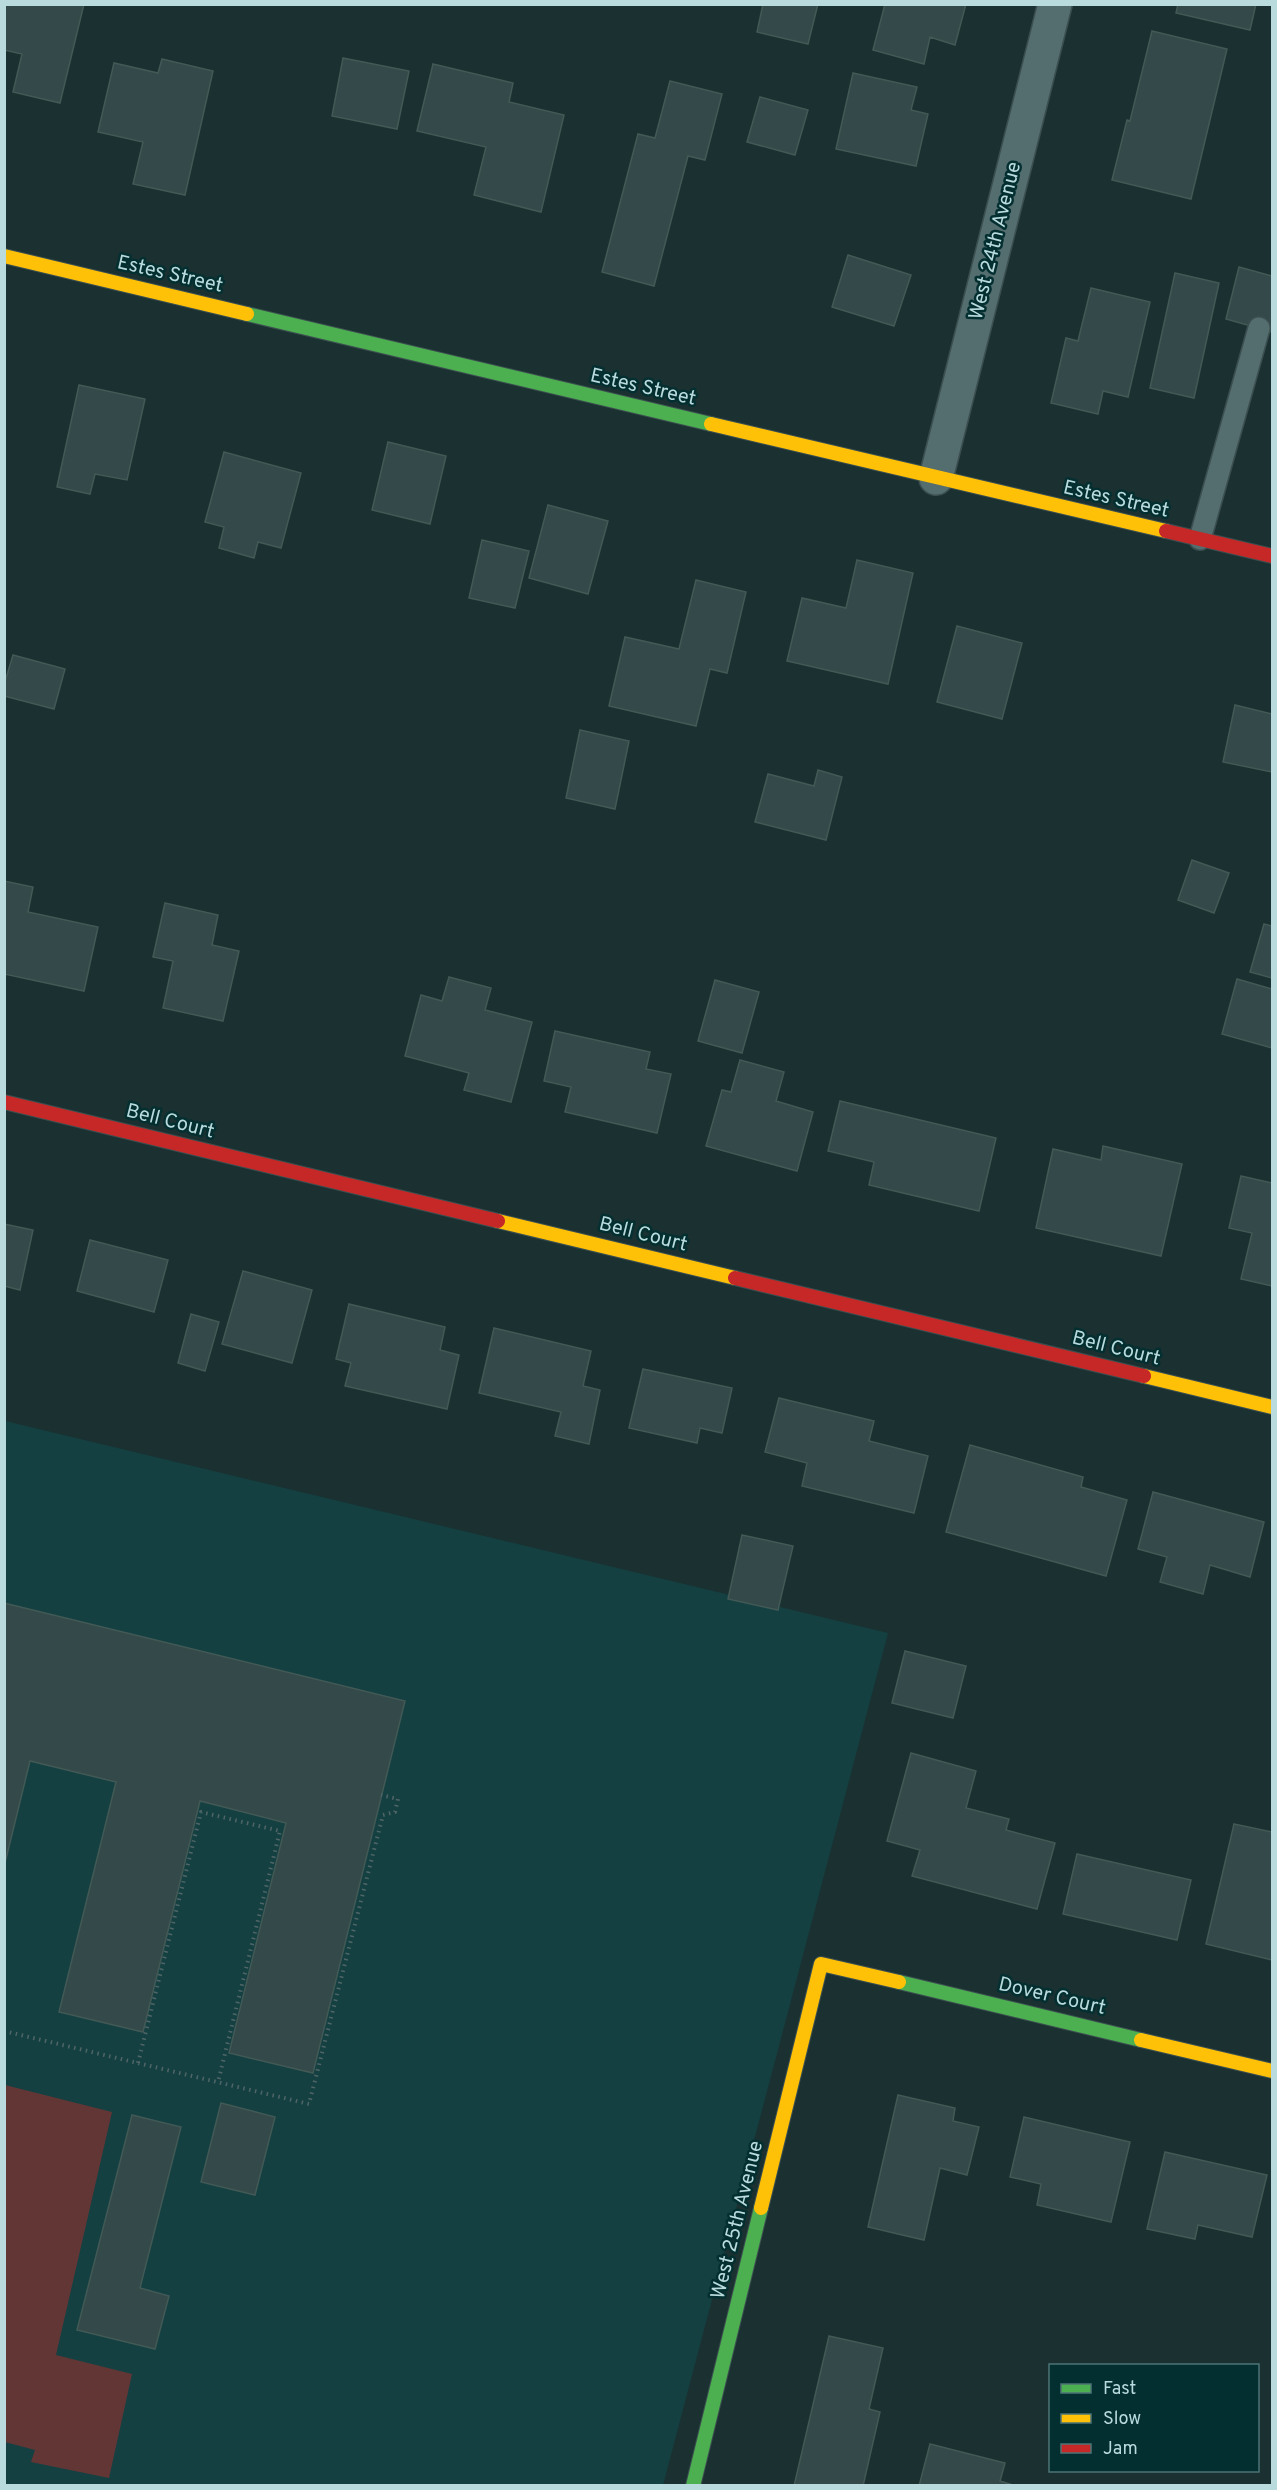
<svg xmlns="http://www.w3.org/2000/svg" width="1277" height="2490" font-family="Overpass,sans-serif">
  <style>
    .built { fill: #144042 }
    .green { fill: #633636 }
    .building { fill: #344949; stroke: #425956; stroke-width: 1.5 }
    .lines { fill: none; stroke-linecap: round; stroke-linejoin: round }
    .lane-casing { stroke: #3c4f50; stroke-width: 24 }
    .street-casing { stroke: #3c4f50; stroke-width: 36 }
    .fast-casing { stroke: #3c4f50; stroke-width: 16 }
    .slow-casing { stroke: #3c4f50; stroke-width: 16 }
    .jam-casing { stroke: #3c4f50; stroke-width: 16 }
    .path { stroke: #506567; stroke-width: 4; stroke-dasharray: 1.5 4.5; stroke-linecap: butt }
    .lane { stroke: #546d6f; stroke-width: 21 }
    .street { stroke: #546d6f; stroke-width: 33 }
    .fast { stroke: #4caf50; stroke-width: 14 }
    .slow { stroke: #ffc107; stroke-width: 14 }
    .jam { stroke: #c62828; stroke-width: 14 }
    .labels { text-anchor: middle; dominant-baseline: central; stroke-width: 5; stroke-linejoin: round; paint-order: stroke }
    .street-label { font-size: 20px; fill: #b9dbde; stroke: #042f31 }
  </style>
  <rect width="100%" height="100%" fill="#1b3131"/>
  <path class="built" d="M5,1421l883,212 -225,852 -658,1z"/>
  <path class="green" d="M5,2085l107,27 -56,243 76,19 -23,104 -78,-16 4,-12 -30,-8z"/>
  <path class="building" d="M4,4h80l-24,99 -47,-11 9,-38 -18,-4z
    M763,4h55l-10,40 -51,-12z
    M885,4h81l-11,41 -25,-8 -6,27 -51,-14z
    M1178,4h78l-6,26 -74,-17z
    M1152,31l75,18 -36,150 -79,-19 15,-60 3,1z
    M343,58l66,13 -12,58 -65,-13z
    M162,59l51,12 -28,124 -52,-11 10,-42 -45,-10 16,-69 44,10z
    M433,64l80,19 -4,19 55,13 -23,97 -67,-17 12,-48 -69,-16z
    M853,73l64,14 -6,23 17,4 -12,52 -80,-17z
    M670,81l52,13 -17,66 -17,-4 -34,130 -52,-14 36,-138 17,4z
    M760,97l48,13 -13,45 -48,-13z
    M848,255l63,20 -17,51 -62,-19z
    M1239,267l33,9v56l-46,-13z
    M1175,273l44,10 -25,115 -44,-10z
    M1091,288l59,14 -22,95 -25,-6 -5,23 -47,-11 15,-65 12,3z
    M79,385l66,14 -18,81 -32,-6 -5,20 -33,-7z
    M388,442l58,14 -16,68 -58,-14z
    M224,452l77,21 -20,75 -23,-6 -4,16 -35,-10 5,-21 -19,-5z
    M548,505l60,16 -20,73 -59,-16z
    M482,540l47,11 -14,57 -46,-10z
    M857,560l56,13 -25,111 -101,-23 15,-63 44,10z
    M696,580l50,12 -19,81 -17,-4 -14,57 -87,-20 16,-69 54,12z
    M957,626l65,17 -20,76 -65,-17z
    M13,655l52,14 -11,40 -50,-13v-11z
    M1235,705l37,9v58l-49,-10z
    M580,730l49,11 -14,68 -49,-11z
    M818,770l24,7 -16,63 -71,-18 13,-48 46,12z
    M1192,860l37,13 -15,40 -36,-13z
    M4,881l29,6 -5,25 70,15 -14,64 -80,-17z
    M165,903l53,12 -6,30 27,6 -16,70 -60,-13 10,-47 -20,-4z
    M1264,924l8,2v52l-22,-6z
    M449,977l42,11 -6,22 47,12 -21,80 -47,-12 5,-17 -64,-17 16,-61 21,6z
    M1237,979l35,10v59l-50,-14z
    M715,980l44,12 -17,61 -44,-12z
    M555,1031l95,21 -4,17 25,5 -14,59 -92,-21 6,-25 -27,-6z
    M740,1060l44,12 -8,29 37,11 -16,59 -91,-25 16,-56 9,2z
    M840,1101l156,37 -17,73 -110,-26 5,-23 -46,-11z
    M1103,1146l79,18 -21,92 -125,-28 17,-79 48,11z
    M1241,1176l31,7v103l-31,-7 11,-46 -23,-5z
    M4,1224l29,6 -13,60 -16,-4z
    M90,1240l78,20 -14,52 -77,-21z
    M243,1271l69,19 -20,73 -70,-19z
    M349,1304l96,23 -5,23 19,5 -12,54 -102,-23 6,-23 -15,-4z
    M191,1314l28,8 -14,49 -27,-8z
    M494,1328l97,23 -8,35 17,4 -11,54 -34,-8 6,-24 -82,-19z
    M643,1369l89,19 -10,45 -22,-5 -3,15 -68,-15z
    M779,1398l95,23 -5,20 59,15 -14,57 -112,-27 5,-23 -42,-11z
    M970,1445l113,32 -2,10 46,13 -21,76 -160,-44z
    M1153,1492l111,30 -14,55 -40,-12 -7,29 -43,-12 7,-25 -29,-8z
    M742,1535l51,11 -15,64 -50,-11z
    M4,1603l401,98 -92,372 -84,-20 57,-230 -86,-22 -57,231 -84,-20 57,-230 -86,-21 -26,106z
    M905,1651l61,15 -13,52 -61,-15z
    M911,1753l65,18 -10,37 43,11 -3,11 49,13 -18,66 -125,-33 8,-26 -33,-9z
    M1234,1824l38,8v128l-66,-16z
    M1077,1854l114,26 -14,60 -114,-26z
    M898,2095l57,13 -2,13 26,6 -12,48 -27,-7 -16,72 -56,-13z
    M221,2103l54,14 -20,78 -54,-13z
    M132,2115l49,12 -41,161 29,8 -14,53 -78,-19z
    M1024,2117l106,25 -19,80 -74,-17 4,-21 -31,-7z
    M1165,2152l102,23 -15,62 -54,-12 -3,14 -48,-10z
    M829,2336l54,12 -14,61 11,3 -17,74h-69z
    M930,2444l75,19 -5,18 16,5h-97z"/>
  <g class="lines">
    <g class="lane-casing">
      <path id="lane" d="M1200,539l59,-211"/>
    </g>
    <g class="street-casing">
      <path id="street" d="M936,478l119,-474"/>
    </g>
    <g class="fast-casing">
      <path id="fast" d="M247,314l464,110
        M899,1982l242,58
        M693,2486l68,-278"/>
    </g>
    <g class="slow-casing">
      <path id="slow" d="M4,256l243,58
        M711,424l455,107
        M498,1221l237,57
        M1144,1376l128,31
        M1141,2040l131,31
        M761,2208l60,-244 78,18"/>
    </g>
    <g class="jam-casing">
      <path id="jam" d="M1166,531l106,25
        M4,1102l494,119
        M735,1278l409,98"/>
    </g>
    <path class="path" d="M4,2031l305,73 74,-289 12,-3 3,-13 -17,-4
      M138,2063l63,-251 79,19 -62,251"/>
    <use href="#lane" class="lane"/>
    <use href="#street" class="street"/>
    <use href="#fast" class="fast"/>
    <use href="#slow" class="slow"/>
    <use href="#jam" class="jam"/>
  </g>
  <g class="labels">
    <g class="street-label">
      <text transform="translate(996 241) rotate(-76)">West 24th Avenue</text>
      <text transform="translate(170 275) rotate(13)">Estes Street</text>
      <text transform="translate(643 388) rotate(13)">Estes Street</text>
      <text transform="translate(1116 500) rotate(13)">Estes Street</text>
      <text transform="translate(170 1122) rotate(14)">Bell Court</text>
      <text transform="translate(643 1235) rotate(14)">Bell Court</text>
      <text transform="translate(1116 1349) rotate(14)">Bell Court</text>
      <text transform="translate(1052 1997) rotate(13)">Dover Court</text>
      <text transform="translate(738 2220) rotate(-76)">West 25th Avenue</text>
    </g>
  </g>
  <rect width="1277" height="2490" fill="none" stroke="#b9dbde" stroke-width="12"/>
  <rect x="1049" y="2364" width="210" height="108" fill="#042f31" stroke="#4c7476" stroke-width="1.5"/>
  <rect x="1061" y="2384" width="30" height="9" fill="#4caf50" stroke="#4c7476" stroke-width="1.5"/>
  <text x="1103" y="2394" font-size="18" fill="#b9dbde">Fast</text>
  <rect x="1061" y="2414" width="30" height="9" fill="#ffc107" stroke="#4c7476" stroke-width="1.5"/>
  <text x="1103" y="2424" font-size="18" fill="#b9dbde">Slow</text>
  <rect x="1061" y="2444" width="30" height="9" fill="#c62828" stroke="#4c7476" stroke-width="1.5"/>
  <text x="1103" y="2454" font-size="18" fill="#b9dbde">Jam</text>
</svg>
